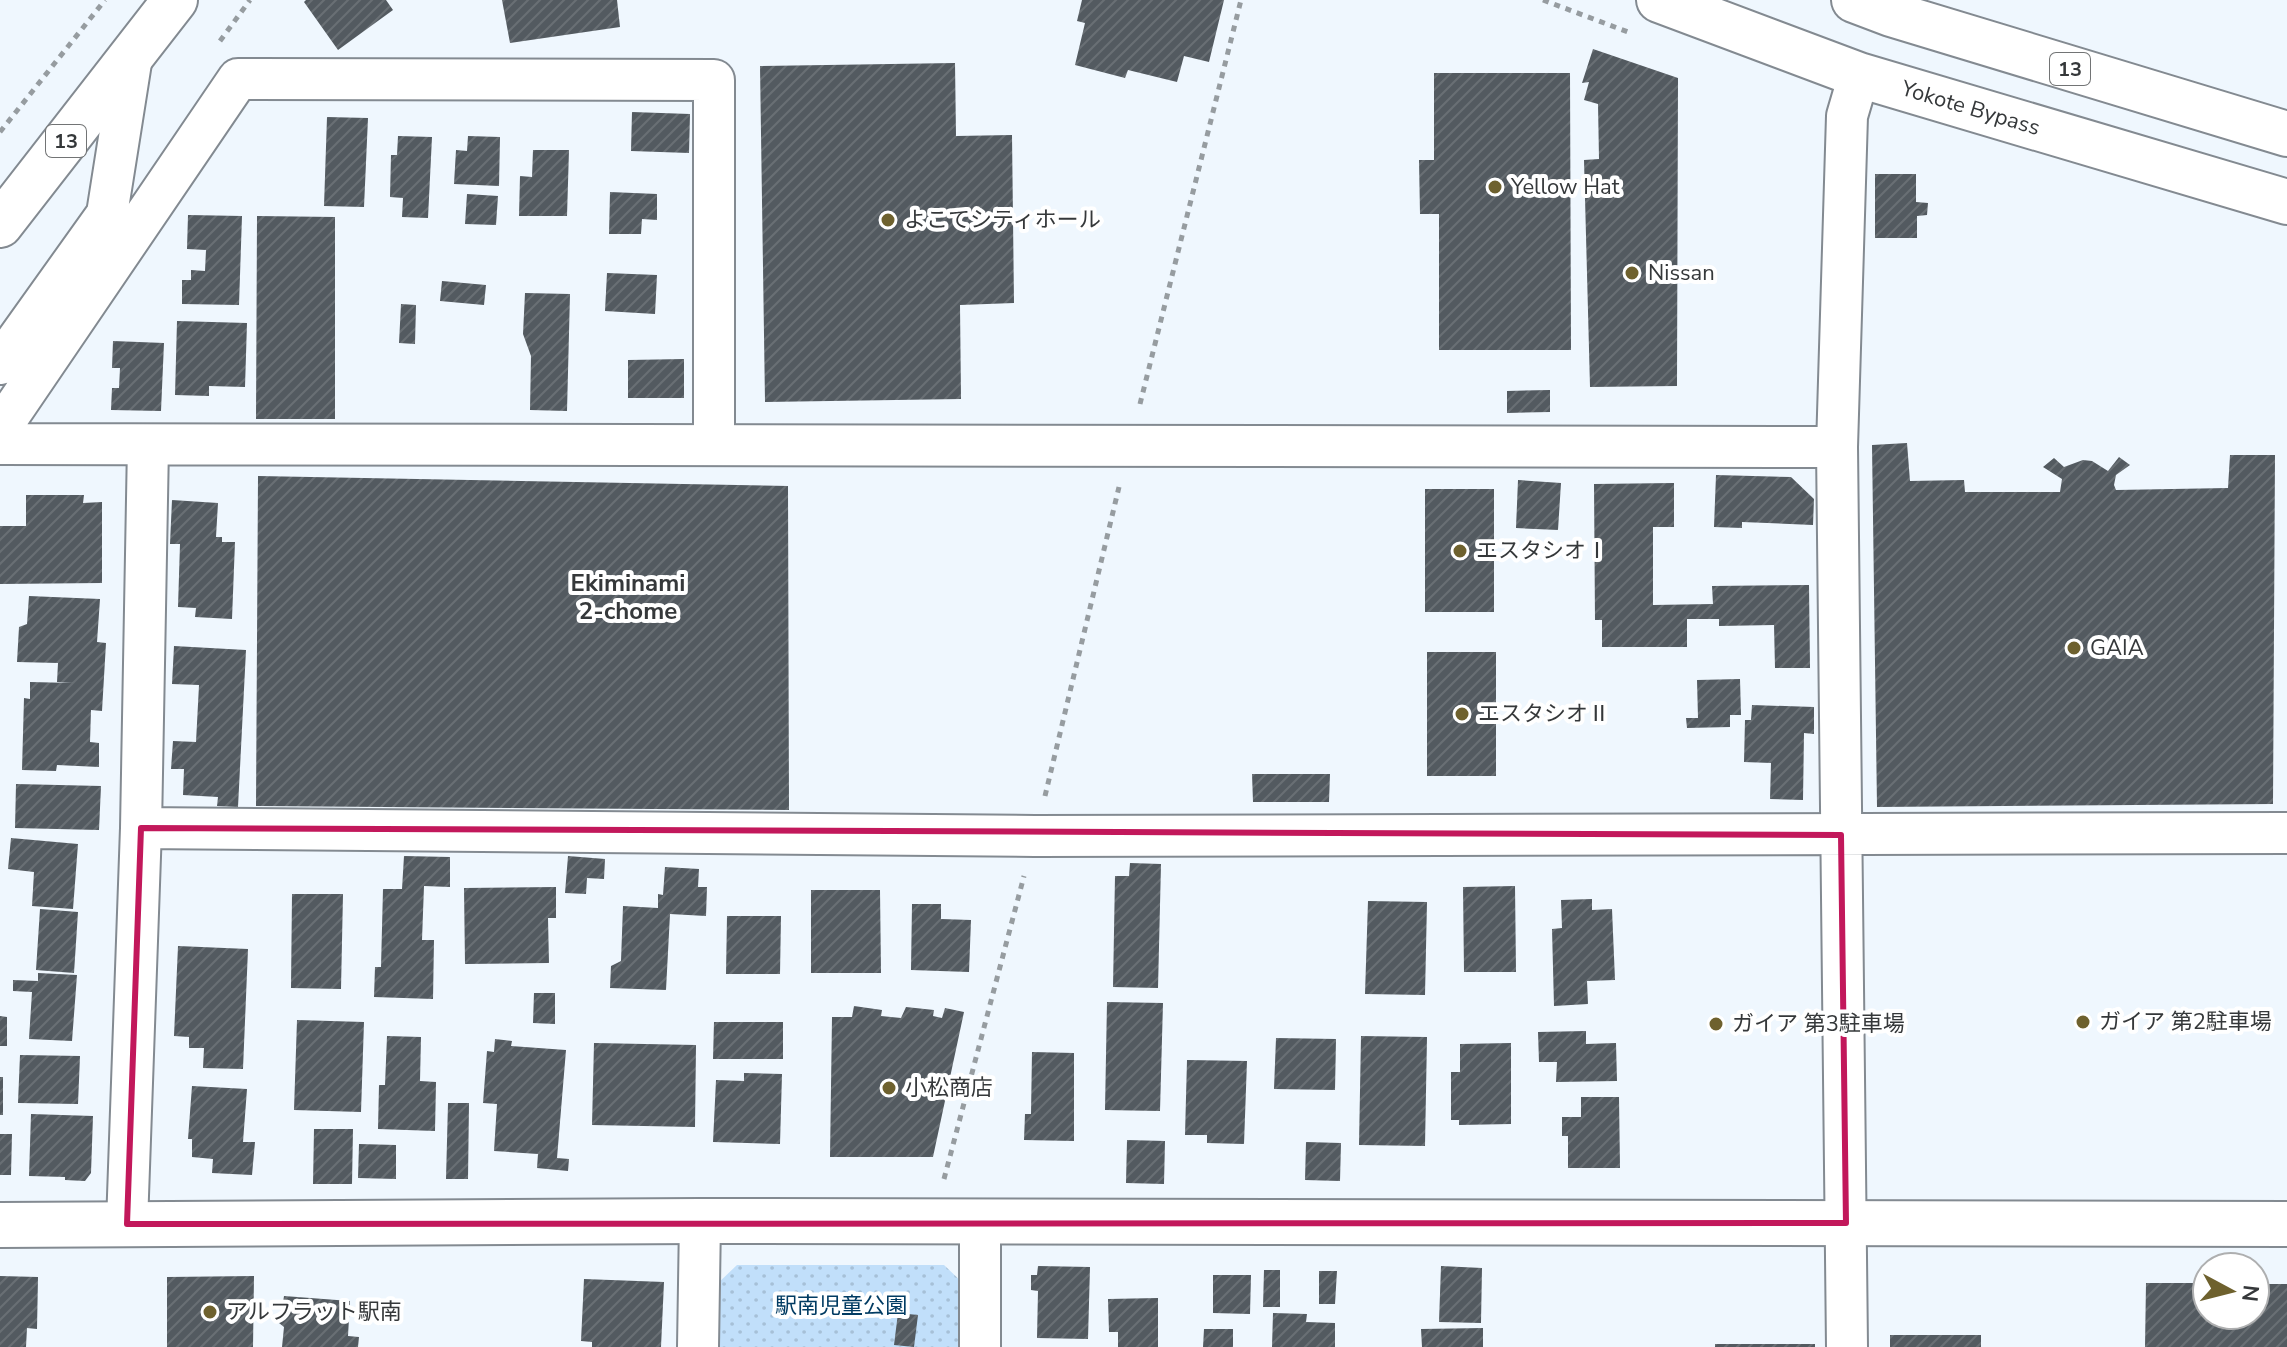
<svg xmlns="http://www.w3.org/2000/svg" width="2287" height="1347" font-family="'Nunito Sans','Noto Sans JP',sans-serif">
  <style>
    .park { fill: url(#park-dots) }
    .building { fill: url(#building-hatch) }
    .lines { fill: none; stroke-linecap: round; stroke-linejoin: round }
    .street-casing { stroke: #838a91; stroke-width: 44 }
    .secondary-casing { stroke: #838a91; stroke-width: 48 }
    .highway-casing { stroke: #838a91; stroke-width: 48 }
    .path { stroke: #969ca0; stroke-width: 5; stroke-dasharray: 6 6; stroke-linecap: butt }
    .street { stroke: #fff; stroke-width: 40 }
    .secondary { stroke: #fff; stroke-width: 44 }
    .highway { stroke: #fff; stroke-width: 44 }
    .marked { fill: none; stroke: #c2185b; stroke-width: 6; stroke-linejoin: round }
    .poi-dot { fill: #6e612e; stroke: #fff; stroke-width: 3 }
    .labels { text-anchor: middle; dominant-baseline: central; stroke-width: 8; stroke-linejoin: round; paint-order: stroke }
    .shield { fill: #fff; stroke: #727475; stroke-width: 2 }
    .shield-label { font-size: 20px; font-weight: bold; fill: #35383a }
    .street-label { font-size: 22px; fill: #35383a; stroke: #fff }
    .poi-label { font-size: 22px; fill: #35383a; stroke: #fff; text-anchor: start }
    .park-label { font-size: 22px; fill: #013b62; stroke: #fff }
    .neighbourhood-label { font-size: 24px; font-weight: bold; fill: #35383a; stroke: #fff }
  </style>
  <defs>
    <pattern id="park-dots" width="8" height="8" patternUnits="userSpaceOnUse" patternTransform="scale(2)"><rect width="8" height="8" fill="#c1dffa"/><path d="M2 2h.1M6 6h.1" fill="none" stroke="#a6c0d7" stroke-width="1.8" stroke-linecap="round"/></pattern>
    <pattern id="building-hatch" width="6" height="6" patternUnits="userSpaceOnUse" patternTransform="scale(2)"><rect width="6" height="6" fill="#535a60"/><path d="M-1 1l2-2M0 6l6-6M5 7l2-2" fill="none" stroke="#696f74"/></pattern>
  </defs>
  <rect width="100%" height="100%" fill="#eff7fe"/>
  <path class="park" d="M737,1265h207l23,22v60h-252v-61z"/>
  <path class="building" d="M306,0h80l7,10 -55,40 -34,-48z
    M502,0h115l3,27 -110,16z
    M1082,0h142l-15,62 -25,-6 -7,26 -49,-12 -3,8 -50,-13 10,-42 -8,-2z
    M1593,49l85,29 -1,308 -87,1 -6,-227 15,-1 -1,-55 -14,-4 5,-18 -7,1z
    M955,63l1,73 56,-1 2,168 -54,2 1,94 -196,3 -5,-336z
    M1434,73h136l1,277h-132v-136h-19l-1,-54h15z
    M632,112l58,2 -1,39 -58,-2z
    M327,117l41,1 -4,89 -40,-1z
    M398,136l34,1 -4,81 -26,-1 1,-19 -13,-1 1,-42h6z
    M468,136l32,1 -1,49 -45,-2 2,-34 11,1z
    M533,150h36l-2,66h-48l1,-40 12,1z
    M1875,174h41v28l12,1 -1,12 -10,1v22h-42z
    M610,192l47,2v26l-15,-1 -1,15h-32z
    M467,194l31,2 -2,29 -31,-1z
    M188,215l54,1 -3,89 -57,-1v-24h9v-10l14,1 1,-21 -19,-1z
    M257,216l78,1v202h-79z
    M607,273l50,2 -2,39 -50,-3z
    M442,281l44,4 -2,20 -44,-4z
    M525,293l45,1 -3,117 -37,-1 1,-54 -8,-22z
    M401,304l15,1 -1,39 -16,-1z
    M177,321l70,2 -2,64 -36,-1v10l-34,-1z
    M113,341l51,2 -3,68 -50,-1 1,-22h7l1,-20h-8z
    M684,359v39h-56v-38z
    M1550,390v22l-43,1v-22z
    M1907,443l3,38 54,-1 1,12h95l2,-13 -19,-12 11,-9 10,9 19,-7 9,1 16,10 11,-14 11,8 -14,10 -2,10 2,5 112,-2 2,-33h45l-2,349 -396,3 -5,-362z
    M1716,475l75,2 23,22 -1,26 -71,-3v6l-28,-1z
    M258,476l530,10 1,324 -533,-4z
    M1518,480l43,3 -3,47 -42,-2z
    M1674,483v44h-21v78l60,-1 -1,-18 97,-1 1,83h-35l-1,-43 -55,1v-7h-32v28h-85v-27h-7l-1,-136z
    M1425,489h69v123h-69z
    M26,495h58l-1,8 19,-1v81l-102,1v-58h26z
    M172,500l46,3 -2,34h6v5h13l-3,77 -37,-2 1,-9 -18,-1 2,-63h-10z
    M29,596l71,3 -3,43 9,1 -4,68 -11,-1 -1,32 9,1v24l-42,-2 -1,6 -34,-1 2,-72 6,1v-17l43,1 -16,-1 1,-19 -41,-1 2,-35 8,-3z
    M174,646l72,4 -8,157 -21,-1 1,-9 -35,-2 1,-26h-13l2,-28 23,1 3,-57 -27,-1z
    M1427,652h69v124h-69z
    M1740,679l1,36h-11v12l-43,1 -1,-10h12l-1,-38z
    M1752,705l62,2v27l-10,-1 -1,67 -33,-1 1,-36 -27,-1 1,-42h6z
    M1252,774h78l-1,28h-76z
    M16,784l85,2 -2,44 -84,-2z
    M11,838l67,6 -5,65 -41,-3 2,-34 -26,-3z
    M404,856l46,1v30l-26,-1 -2,54h12l-1,59 -59,-2 1,-30h6l2,-78h19z
    M568,856l37,3 -1,20 -17,-1 -1,16 -21,-1z
    M1130,863l31,1 -3,124 -45,-1 2,-111h14z
    M665,867l34,2 -1,18h9l-1,29 -36,-2 -4,76 -56,-2 1,-22 10,-5 2,-55 35,2v-14l5,1z
    M1515,886l1,86h-52l-1,-85z
    M556,887v31h-8l1,45 -84,1 -1,-76z
    M811,890h69l1,83h-70z
    M292,894h51l-2,95 -50,-1z
    M1592,899v11l20,-1 3,71 -28,1 1,23 -34,2 -2,-77 10,-1 -1,-28z
    M1368,901l59,1 -2,93 -60,-1z
    M912,904h29v15l30,1 -2,52 -58,-2z
    M40,909l38,3 -4,61 -38,-3z
    M727,916h54l-1,58h-54z
    M178,946l70,3 -5,120 -40,-1 1,-20h-15v-11l-15,-1z
    M38,973l39,2 -5,66 -43,-2 3,-47 -19,-1v-11l25,1z
    M534,993h21v31l-22,-1z
    M1107,1002l56,1 -3,108 -55,-1z
    M854,1006l28,4 -1,6 20,2 5,-11 28,3 -1,6 9,2 3,-10 19,4 -31,145h-103l2,-140h20z
    M0,1016l7,1v29h-7z
    M297,1020l67,2 -3,90 -67,-2z
    M714,1022h69v37h-70z
    M1586,1031v13l30,-1 1,38 -61,1 1,-20h-18l-1,-30z
    M387,1036l34,1 -1,44 16,1 -1,49 -57,-2 1,-44h6z
    M1361,1036l66,1 -2,109 -66,-1z
    M1276,1038l60,1 -1,51 -61,-1z
    M495,1039l17,2 -1,5 55,4 -9,108 12,1 -1,12 -31,-3 1,-14 -44,-3 3,-47 -14,-1 4,-52 7,1z
    M594,1043l102,2 -1,82 -103,-2z
    M1511,1043v81l-52,1v-5h-8v-48h9v-28z
    M1032,1052l42,1v88l-50,-1 1,-26h6z
    M20,1055l60,1 -2,48 -60,-1z
    M1187,1060l60,1 -3,83 -37,-1v-8h-22z
    M744,1073l38,1 -2,70 -67,-2 3,-62 28,1z
    M0,1077h3v38h-3z
    M192,1086l55,3 -4,53h12l-3,33 -40,-2 1,-14 -21,-2v-18h-4z
    M1581,1097h38l1,71h-52v-32h-6v-19h19z
    M448,1103h21l-1,76h-22z
    M31,1114l62,2 -2,57 -6,8 -20,-1v-3l-36,-1z
    M314,1129h39l-1,55h-39z
    M0,1134h12l-1,41h-11z
    M1127,1140l38,1 -1,43 -38,-1z
    M1306,1142l35,1 -1,38 -35,-1z
    M359,1144l37,1v34l-38,-1z
    M1038,1266l52,1 -2,72 -51,-1 1,-47 -7,-1v-15h6z
    M1441,1266l41,2 -1,55 -42,-1z
    M1264,1270h16v37h-17z
    M1319,1271h18l-2,33h-16z
    M1213,1275h38l-1,39 -37,-1z
    M0,1276l38,1 -1,52 -10,-1 -1,19h-26z
    M254,1276l-1,71h-86v-70z
    M584,1279l80,3 -3,65h-69v-5l-11,-1z
    M2146,1283h61v32h48v-31h32v63h-142z
    M284,1296l66,5 -2,35 11,1 -1,10h-76l2,-20 -10,-8 8,-10z
    M1158,1298v49h-40v-15h-9l-1,-33z
    M898,1313l20,2 -4,32 -20,-2z
    M1273,1313l34,1 -1,8 29,1v24h-63z
    M1483,1328v19h-61l-1,-18z
    M1204,1329h29v18h-30z
    M1890,1335h91v12h-91z
    M1715,1344h100v3h-100z"/>
  <g class="lines">
    <g class="street-casing">
      <path id="street" d="M0,364l107,-150 25,-158
        M0,429l238,-350 476,1v364
        M0,444l1837,3
        M141,828l894,8 1252,-3
        M980,1223v124
        M127,1224l14,-396 7,-383
        M698,1347l2,-126
        M1847,1347l-10,-900 10,-331 12,-41"/>
    </g>
    <g class="secondary-casing">
      <path id="secondary" d="M0,1225l700,-4 1587,3"/>
    </g>
    <g class="highway-casing">
      <g id="highway">
        <path id="s1" d="M1659,0l200,75 428,127"/>
        <path d="M1854,0l37,14 396,120"/>
        <path d="M0,225l175,-225"/>
      </g>
    </g>
    <path class="path" d="M1543,0l85,32
      M220,41l30,-41
      M0,132l105,-132
      M1140,404l101,-404
      M1045,796l74,-309
      M944,1179l80,-303"/>
    <use href="#street" class="street"/>
    <use href="#secondary" class="secondary"/>
    <use href="#highway" class="highway"/>
  </g>
  <path class="marked" d="M141,828l1700,7 5,388 -1719,1z"/>
  <g class="poi-dot">
    <circle cx="1495" cy="187" r="8"/>
    <circle cx="888" cy="220" r="8"/>
    <circle cx="1632" cy="273" r="8"/>
    <circle cx="1460" cy="551" r="8"/>
    <circle cx="2074" cy="648" r="8"/>
    <circle cx="1462" cy="714" r="8"/>
    <circle cx="2083" cy="1022" r="8"/>
    <circle cx="1716" cy="1024" r="8"/>
    <circle cx="889" cy="1088" r="8"/>
    <circle cx="210" cy="1312" r="8"/>
  </g>
  <g class="labels">
    <g class="shield">
      <rect x="2050" y="53" width="40" height="32" rx="6"/>
      <rect x="46" y="125" width="40" height="32" rx="6"/>
    </g>
    <g class="shield-label">
      <text x="2070" y="69">13</text>
      <text x="66" y="141">13</text>
    </g>
    <g class="street-label">
      <text stroke="none"><textPath href="#s1" startOffset="330">Yokote Bypass</textPath></text>
    </g>
    <g class="poi-label">
      <text x="1511" y="187">Yellow Hat</text>
      <text x="904" y="220">よこてシティホール</text>
      <text x="1648" y="273">Nissan</text>
      <text x="1476" y="551">エスタシオⅠ</text>
      <text x="2090" y="648">GAIA</text>
      <text x="1478" y="714">エスタシオⅡ</text>
      <text x="2099" y="1022">ガイア 第2駐車場</text>
      <text x="1732" y="1024">ガイア 第3駐車場</text>
      <text x="905" y="1088">小松商店</text>
      <text x="226" y="1312">アルフラット駅南</text>
    </g>
    <g class="park-label">
      <text x="841" y="1306">駅南児童公園</text>
    </g>
    <g class="neighbourhood-label">
      <text x="628" y="583">Ekiminami<tspan x="628" dy="28">2-chome</tspan></text>
    </g>
  </g>
  <g transform="translate(2231 1291) rotate(97)"><circle r="38" fill="#ffffff" stroke="#aeafb0" stroke-width="2"/>
  <path d="M0-6L14 30L0 20L-14 30Z" fill="#6e612e"/>
  <text y="-12" font-size="22" font-weight="bold" text-anchor="middle" fill="#35383a">N</text>
  </g>
</svg>
